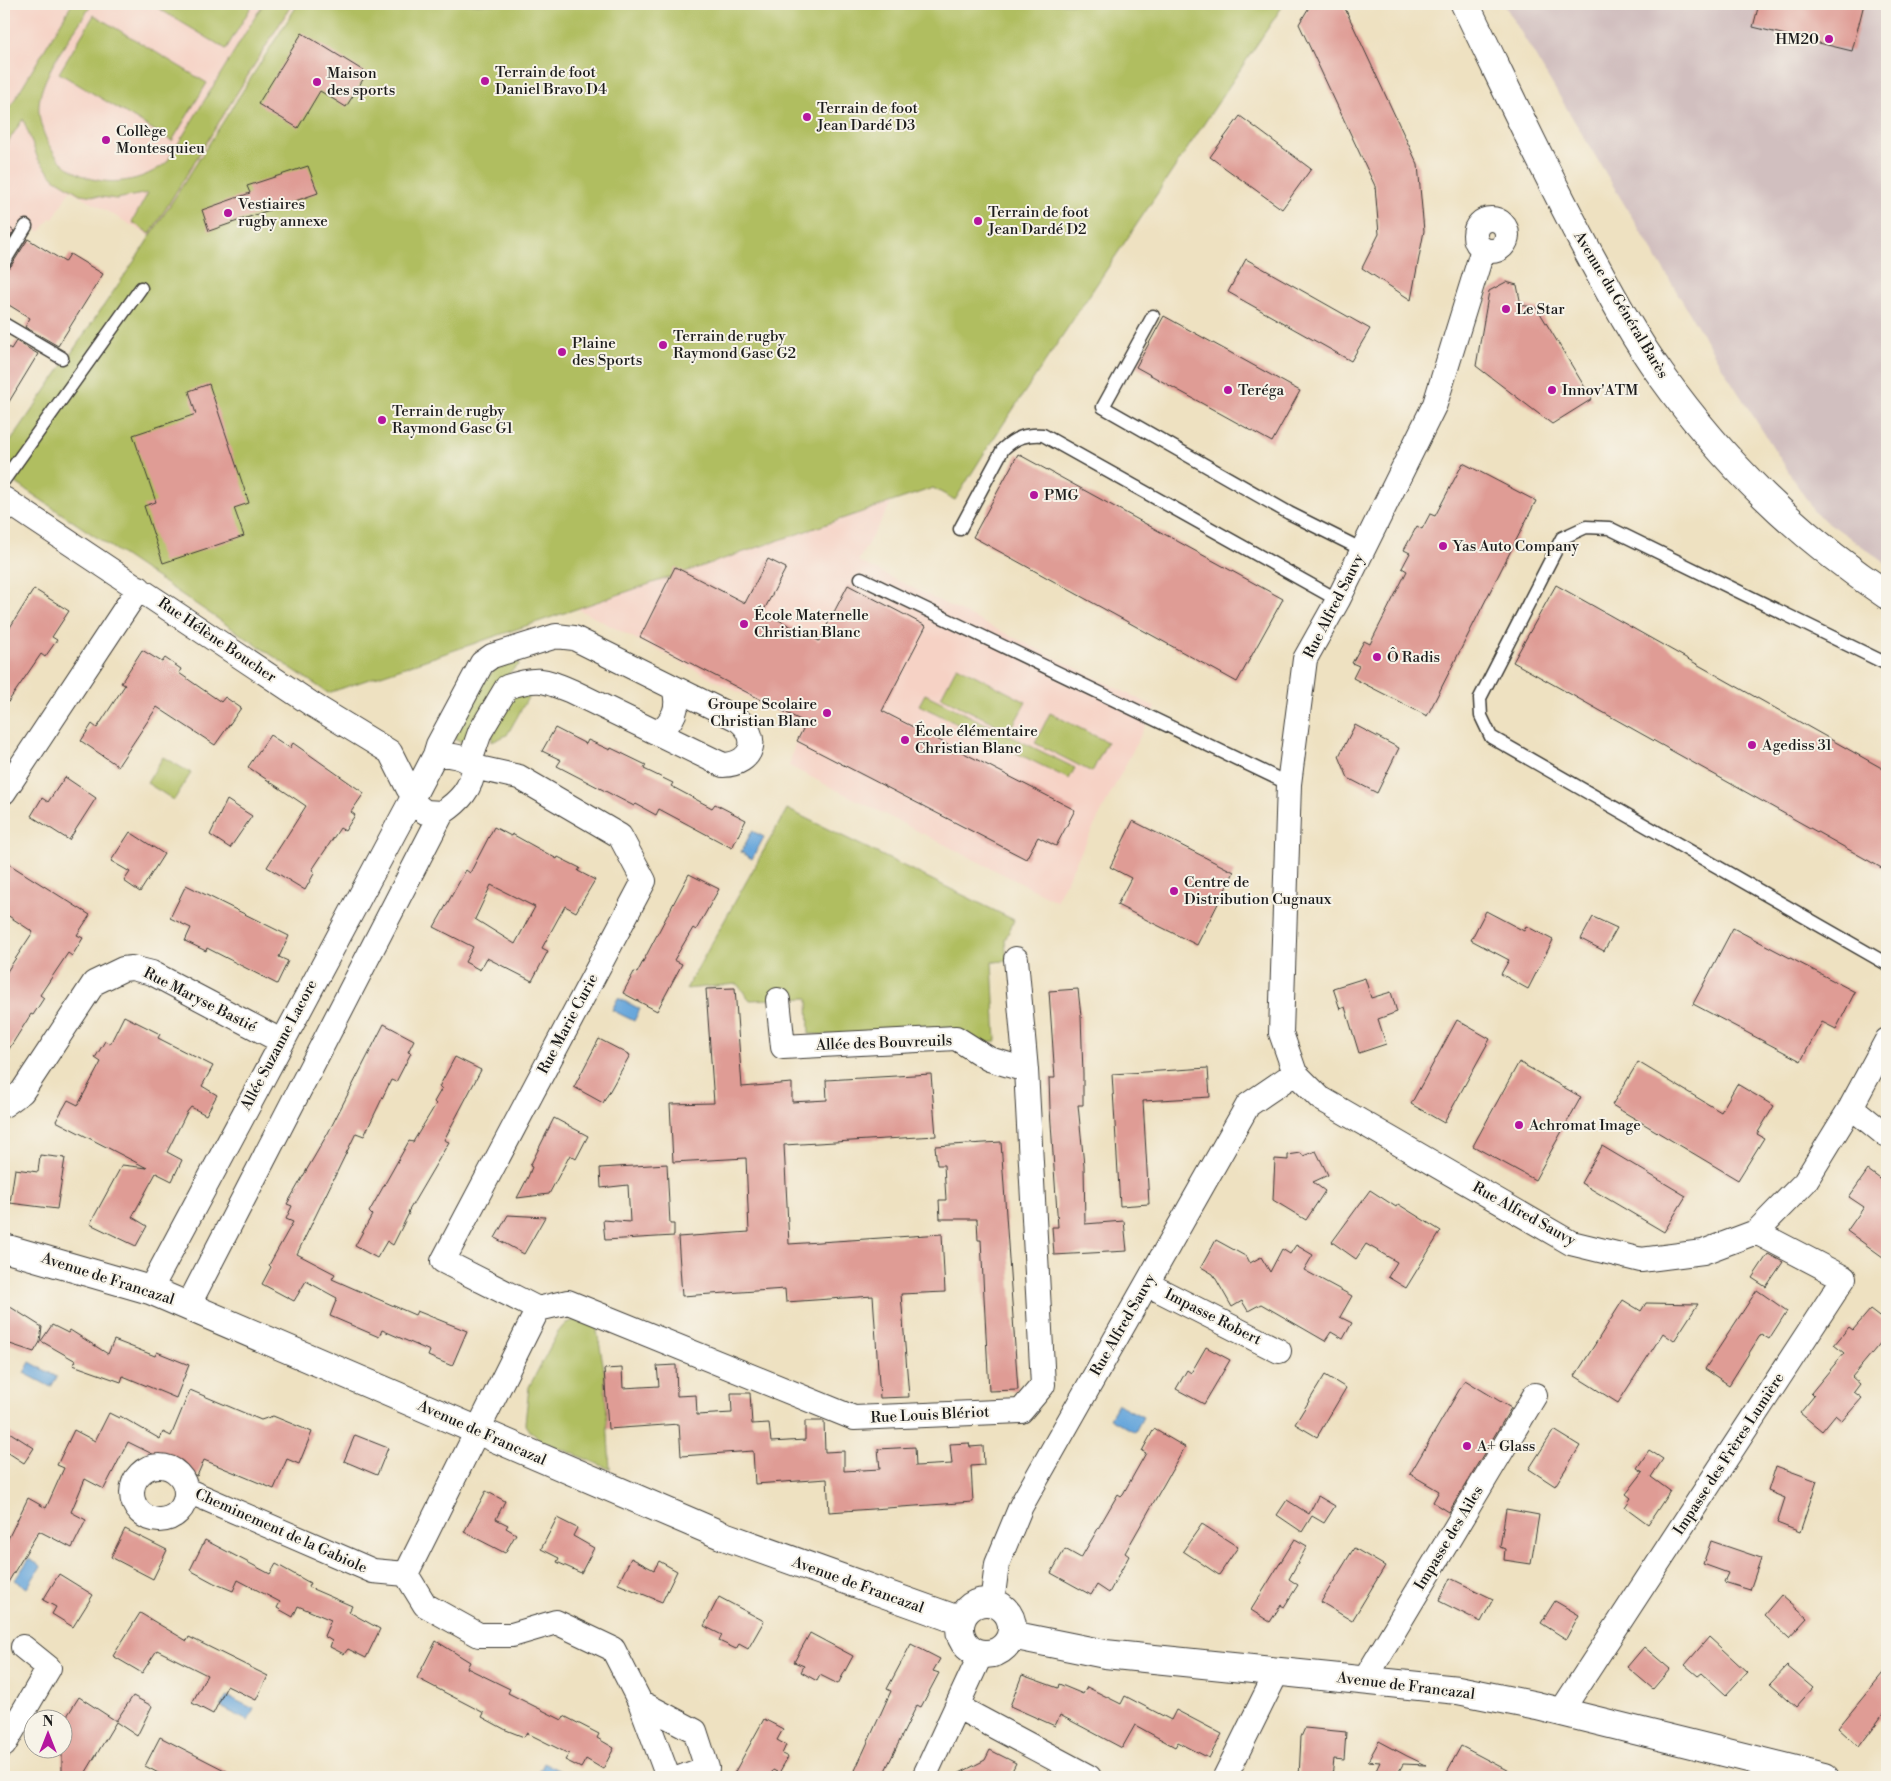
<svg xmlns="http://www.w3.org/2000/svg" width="1891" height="1781" font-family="'Libre Bodoni',serif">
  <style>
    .built { fill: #f6d2c5 }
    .industrial { fill: #d1bfbf }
    .green { fill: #b0be60; stroke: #666d3e }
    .water { fill: #69a7db; stroke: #42627c }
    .building { fill: #df9c95; fill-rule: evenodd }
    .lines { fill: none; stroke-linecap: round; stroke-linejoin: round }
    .lane-casing { stroke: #3c3a35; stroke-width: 15 }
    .street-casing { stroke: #3c3a35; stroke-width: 26 }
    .secondary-casing { stroke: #3c3a35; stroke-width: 30 }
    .lane { stroke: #fff; stroke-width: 12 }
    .street { stroke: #fff; stroke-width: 24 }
    .secondary { stroke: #fff; stroke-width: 28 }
    .poi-dot { fill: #b5179e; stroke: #f7f3e8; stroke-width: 2 }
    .labels { text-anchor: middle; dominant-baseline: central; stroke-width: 4; stroke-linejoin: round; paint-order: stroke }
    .poi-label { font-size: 15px; fill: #1c1c1c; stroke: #f7f3e8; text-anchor: start }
    .street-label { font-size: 15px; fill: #1c1c1c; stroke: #f7f3e8 }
  </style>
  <rect width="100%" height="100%" fill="#f7f3e8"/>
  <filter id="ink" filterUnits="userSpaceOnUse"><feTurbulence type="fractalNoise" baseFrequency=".02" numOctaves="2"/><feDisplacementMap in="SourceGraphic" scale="10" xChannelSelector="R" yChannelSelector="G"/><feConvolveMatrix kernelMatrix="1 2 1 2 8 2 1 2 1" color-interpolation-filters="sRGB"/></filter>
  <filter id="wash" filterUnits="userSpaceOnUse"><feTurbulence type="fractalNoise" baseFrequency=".0096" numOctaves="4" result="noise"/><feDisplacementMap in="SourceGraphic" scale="20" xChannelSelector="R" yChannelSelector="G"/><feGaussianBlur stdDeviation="1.12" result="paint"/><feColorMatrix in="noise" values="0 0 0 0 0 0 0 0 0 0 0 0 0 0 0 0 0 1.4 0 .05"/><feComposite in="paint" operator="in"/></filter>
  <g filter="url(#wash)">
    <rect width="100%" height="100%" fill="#eee1c1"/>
    <path class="built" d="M4,4h290l-144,232 -80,-46 -17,29 -3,-1 -10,14 -18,-10 -18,30z
      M892,502l-34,59 297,146 -99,194 -267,-135 11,-42 -224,-116z"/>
    <path class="industrial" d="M1504,4h383v560l-72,-51 -90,-141z"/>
    <path class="green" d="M72,4h20c-17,27 -51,70 -53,100 -1,13 3,26 8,37 22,47 83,52 120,21l96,-158h29l-142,230 -18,-12 16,-29 -32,6 -36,-5 -26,-16 -16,-19 -15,-40 -19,29v-31z
      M151,4h102l-27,45z
      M298,4h986l-294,440 -35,56 -22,-12 -605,205 -324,-218v-24l131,-191z
      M94,15l113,68 -35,58 -113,-68z
      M516,656l3,9c-25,17 -38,52 -54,78l-10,-3v-13l32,-49 12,-13z
      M957,666l69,36 -16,29 -69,-34z
      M530,687v7l-23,41 -15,7v-9l18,-41z
      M925,694l150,74 -6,11 -150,-74z
      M1050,713l57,29 -15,30 -57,-29z
      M163,757l28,16 -17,27 -27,-17z
      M787,809l227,111 -9,20 2,21 -15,1 4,79 -16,1 -171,-8 -1,-36 -58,2 -13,-16 -51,5z
      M578,1319l18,6 8,44 6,100 -70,-29 -10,-9 -5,-8 4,-36 29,-55 8,-9z"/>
    <path class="water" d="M752,831l12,6 -12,22 -11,-7z
      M618,998l22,11 -6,12 -22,-11z
      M30,1362l27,15 -6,10 -27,-14z
      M1118,1404l25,13 -8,15 -25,-14z
      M29,1559l12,7 -14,22 -12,-8z
      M227,1696l27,13 -6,12 -27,-14z
      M544,1763l28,14h-35z"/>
    <g id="blocks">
      <path class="building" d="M1311,4h32l75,161 6,66 -13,69 -49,-32 17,-34 -4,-48 -76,-162z
        M1759,4h105l-12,47 -99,-24z
        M302,33l65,40 -21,34 -26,-16 -22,37 -40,-24z
        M1240,116l71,53 -29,40 -72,-52z
        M308,166l10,27 -109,38 -7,-21 48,-17 -3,-7z
        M4,224l10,7 -10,16z
        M28,239l37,23 5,-8 33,20 -45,72 -33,-19 5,-9 -26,-16v-32l7,-4z
        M1246,259l124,70 -19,32 -123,-69z
        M1506,282l11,3 4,20 16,3 55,91 -40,25 -76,-58 13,-75z
        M1164,316l136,75 -28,51 -136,-75z
        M16,341l22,13 -34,56v-66l7,5z
        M209,384l40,119 -15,5 10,28 -81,27 -19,-57 12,-4 -23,-67 63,-21 -7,-23z
        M1018,454l265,145 -46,83 -264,-145z
        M1463,463l73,38 -109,215 -74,-38 6,-12 -7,-3 12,-22 6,3 37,-73 -5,-3 8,-15 -6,-3 13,-24 5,3 8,-15 5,2z
        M768,559l18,9 -23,44 56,29 29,-56 78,41 -44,85 193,99 -19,36 -18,-9 -12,22 -229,-118 9,-18 -166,-86 35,-70 70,36z
        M1556,585l331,186v100l-374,-209z
        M34,589l35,22 -17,26 5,3 -12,17 -4,-3 -37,54v-71z
        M142,650l20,12 3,-4 16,11 -2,4 42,29 4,-5 16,11 -26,37 -58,-38 -39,59 -37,-25 11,-17 5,4 28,-43 -4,-2z
        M1355,725l44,23 -22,45 -29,-15 -9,-22z
        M555,728l31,16 2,-4 22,10 1,-2 35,17 -2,4 29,14 -2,3 41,22 3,-4 31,16 -14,28 -73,-39 -3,6 -20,-11 -2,2 -77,-40 4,-6 -19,-9z
        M270,735l20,13 3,-5 71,50 -13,19 4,3 -10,16 -5,-3 -28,42 3,2 -10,18 -38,-23 39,-61 -58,-39z
        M65,777l31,21 -27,42 -38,-24 11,-18 6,4z
        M227,800l25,16 -22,32 -20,-13z
        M1133,821l101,51 -37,73 -80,-40 14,-27 -21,-11z
        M494,827l17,9 1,-2 45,25 1,-2 22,11 -2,3 17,9 -19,32 -11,-6 -23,42 6,3 -16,30 -45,-23 -7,12 -15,-8 8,-15 -39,-20 32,-57 4,3zM491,885l44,22 -20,37 -40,-25z
        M130,832l34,22 -24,38 -16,-11 6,-9 -19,-11z
        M4,861l86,54 -13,20 6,3 -11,18 -4,-3 -28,42 4,3 -11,17 -2,-1 -27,43v-81l29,-44 -29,-19z
        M689,874l30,15 -23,41 -3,-2 -19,32 8,4 -25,47 -34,-18 11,-21 3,1z
        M186,885l103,51 -10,21 9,4 -11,23 -70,-36 -1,3 -21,-10 6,-13 -21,-10z
        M1486,911l38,20 2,-5 27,14 -25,49 -27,-15 8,-14 -38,-20z
        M1593,917l24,11 -13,23 -23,-12z
        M1733,928l122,64 -19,37 -14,-7 -21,39 -108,-57z
        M1365,978l6,20 20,-6 6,20 -19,7 8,25 -27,9 -14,-46 -5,2 -7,-21z
        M735,988l7,99 50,-4v19l35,-2 -1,-20 105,-6 5,62 -152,9 5,99 153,-10 3,58 -44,2 8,103 -29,1 -7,-102 -87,6 -1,-13 -103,7 -4,-59 71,-5 -3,-74 -73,4 -3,-58 44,-1 -8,-114z
        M1078,989l3,27 2,58v31h-5l6,60 1,59 39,-3 3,30 -73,4 -2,-28h6l-8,-118 -1,-31h6l-6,-87z
        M124,1016l36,18 -2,4 55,28 -11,20 15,9 -11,20 -15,-8 -4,5 -20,40 15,8 -10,21 -16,-8 -24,44 15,9 -11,20 -46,-22 32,-59 25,3 -91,-47 12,-21 10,5 23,-43 -6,-4 10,-17 5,3z
        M1457,1020l33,19 -46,84 -33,-19z
        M384,1024l30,16 -6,12 3,1 -15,29 -5,-2 -27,56 -8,-3 -59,121 38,20 -3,5 25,11 58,25 2,-4 50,20 -15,35 -24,-10 2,-5 -48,-21 -3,7 -49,-21 7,-18 -31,-17 -12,20 -32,-17 9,-17 -2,-2 24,-43 -7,-3 6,-13 -5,-2 41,-71z
        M599,1039l31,16 -27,48 -29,-16z
        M455,1057l26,13 -37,70 5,2 -41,70 1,1 -16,32 -6,-4 -10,17 -22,-12 17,-31 -3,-3 40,-71 4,1 23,-38 -2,-2 8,-14 -3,-1z
        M1519,1062l62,35 -46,83 -62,-34z
        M1638,1062l83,50 16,-28 37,22 -17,28 7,4 -26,42 -126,-75z
        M1208,1068l2,29 -67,4 6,103 -29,2 -8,-132z
        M554,1118l34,18 -12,23 -6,-4 -21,39 -32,4 11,-21 4,-10 -2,-1z
        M1001,1142l17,248 -29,1 -8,-151h-3l-1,-21h-37l-1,-19h7l-2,-35h-7l-2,-19z
        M1602,1146l84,50 -22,36 -83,-49z
        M1316,1151l12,24 -15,7 12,9 -19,29 -33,-20 2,-41 13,1v-5l13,-2 2,3z
        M40,1155l25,3 -8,51 -47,-6 5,-34 23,3z
        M667,1164l3,60h4v12l-69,4 -2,-20 27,2 -2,-37 -27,3 -1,-20z
        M1868,1170l19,14v76l-40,-29 17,-24 -15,-10z
        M1370,1190l26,17 2,-3 43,27 -35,57 -18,-11 9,-15 -31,-18 -10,15 -24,-17z
        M508,1215l37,2 -21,37 -29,-16z
        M1216,1240l31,17 3,6 11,-6 9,15 12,-23 8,5 6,-9 17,10 -9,15 48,26 -12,21 12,6 -9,16 -12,-7 -6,9 -64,-37 -13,7 -6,-10 -10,6 -19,-33 -12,-7z
        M1768,1254l15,8 -17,25 -14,-9z
        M1757,1290l30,21 -18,28 -8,-5 -32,51 -24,-16z
        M1623,1300l18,11 5,-8 52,1 -24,37 -11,-8 -45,70 -43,-27z
        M4,1303l38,24 -2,15 -6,10 -30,-10z
        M1870,1310l17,13v12l-35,42 8,7 -6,8 8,6 -20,23 -7,-6 -13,16 -22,-18 14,-17 -3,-3 33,-40 -10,-8 15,-18 4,3z
        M52,1325l16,8 2,-3 38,24 6,-14 41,16 2,-4 32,13 -13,33 -53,-22 -2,6 -48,-17 3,-4 -35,-20z
        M1206,1347l24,13 -26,44 -28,-15 11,-19 4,3z
        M676,1365l1,31 19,-1 1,20 35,-2 -1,-20h19l2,31 17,-1 2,19 34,-2v-19h19l1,31 19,-1v20l36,-2 -2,-20 37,-2 1,19 36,-2 -2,-20 19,-1 1,4 13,-1 1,19 -13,1 2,36 -144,10 -2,-33 -72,5 -2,-33 -72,5 -2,-32 -71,5 -4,-60 18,-1 1,20 36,-2 -2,-20z
        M1325,1375l21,13 -29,49 -22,-13z
        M1465,1380l46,28 -62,104 -16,-10 6,-11 -29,-17z
        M190,1390l71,30 12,-4 39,16 -13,32 -12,-5 -13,30 -70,-29 -7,16 -69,-34 -24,47 -19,-10 -14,33 15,8 -14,28 -33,-17 -35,58v-42l24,-49 18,10 18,-40 -7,-3 17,-35 21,11 14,-28 10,5 1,-2 40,23 3,-7 8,4z
        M1154,1429l31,18 -60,106 4,3 -20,37 -12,-8 -6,10 -40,-22 14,-24 16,9 37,-64 3,2 2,-2 23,-41 -4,-2z
        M1554,1430l26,16 -25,40 -26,-17z
        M9,1432l25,16 -10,15 -20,-13v-8z
        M355,1435l33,13 -11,27 -33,-14z
        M1649,1450l14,9 -12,18 19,14 -22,33 -23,-17 6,-9 -5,-4 17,-22 -6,-4z
        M1776,1466l41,15 -17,51 -23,-9 8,-25 -17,-7z
        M486,1491l19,10 -9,18 12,6 -2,3 10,6 -11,19 -41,-21z
        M1318,1496l17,10 -11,17 -12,-7 -10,16 -25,-17 10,-15 22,14z
        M1506,1509l33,6 -8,49 -27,-4 1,-11 -5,-2z
        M557,1518l20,10 -4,8 21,12 -13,25 -24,-11 2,-4 -18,-9z
        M1202,1524l36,23 -19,28 -36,-24z
        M125,1529l42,21 -14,29 -42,-22z
        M1295,1539l12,7 -18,33 9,6 -14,22 -3,-2 -11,17 -19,-12z
        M205,1540l65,34 6,-10 34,19 -2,4 44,19 -3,6 31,17 -14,29 -18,-9 -4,5 -14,-7 2,-6 -8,-5 7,-16 -33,-14 -5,11 -16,-9 3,-6 -42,-22 -5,11 -19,-8 -24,-13z
        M1711,1541l50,17 -11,32 -26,-8 4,-9 -25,-9z
        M1354,1548l31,18 -33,55 -31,-19z
        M631,1558l23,12 5,-9 18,10 -15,31 -44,-18z
        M59,1574l34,21 -20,32 -21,-13 4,-7 -13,-7z
        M1450,1578l43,21 -12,23 -42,-21z
        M1781,1595l26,23 -18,20 -25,-23z
        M719,1597l45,24 -16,28 -9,-5 -3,5 -17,-8 3,-6 -18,-9z
        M1555,1601l24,14 -13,24 -25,-16z
        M140,1613l47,28 2,-4 79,39 -12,24 -29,-14 -14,28 -21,-11 15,-28 -50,-25 -15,23 -29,-17z
        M810,1633l43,23 -15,28 -18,-9 -3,6 -16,-9 3,-6 -10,-4z
        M1709,1637l38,35 -21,23 -24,-22 -4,3 -13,-11z
        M436,1641l34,21 -3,6 43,21 -2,4 54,27 2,-4 35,18 -2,4 17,10 -11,21 -17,-10 -5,9 -16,-8 4,-6 -42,-21 -3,4 -18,-7 -24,-13 2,-4 -67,-35z
        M911,1644l29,15 -7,12 6,2 -18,34 -4,-2 -35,72h-30l39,-86 -4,-2z
        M1644,1647l26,22 -17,20 -26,-22z
        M1787,1666l26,22 -17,19 -26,-23z
        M1887,1668v41l-28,38 -21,-19z
        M1022,1675l36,13 1,-4 24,10 4,-7 34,17 4,-8 46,24 5,-10 46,24 -13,24 -31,-16 -3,5 -40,-22 -13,23 -62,-33 -5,11 -45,-20z
        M133,1696l19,10 -15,30 -21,-14 -33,55h-21v-53l17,-27 37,24z
        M764,1719l19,10 -6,11 9,5 -4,9 6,3 -9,16 -6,-3 -3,7h-38z
        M1305,1728l41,4 -2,28 -10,-1 -2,18h-33l2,-40z
        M160,1737l78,40h-72l-21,-11z
        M1379,1741l28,15 19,9 -23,-1 -7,13h-23l7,-15 -12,-1z
        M1461,1746l59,31h-76z
        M990,1750l26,13 -7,14h-57l33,-17z"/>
    </g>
  </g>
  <g filter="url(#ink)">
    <use href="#blocks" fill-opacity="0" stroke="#3c3a35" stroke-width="1"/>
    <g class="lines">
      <g class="lane-casing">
        <path id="lane" d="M4,262l22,-36
          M1153,316l-50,91 186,106 74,37
          M4,324l58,34
          M4,480l137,-192
          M960,529l43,-80c13,-12 23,-15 40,-14l295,165
          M861,578l428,206
          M1887,664l-278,-136 -23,-1 -24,11 -82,160 1,18 10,21 396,227"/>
      </g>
      <g class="street-casing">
        <path id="street" d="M1475 235a16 16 0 1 1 32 0a16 16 0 1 1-32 0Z
          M4,499l309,206 77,47 18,36 5,7
          M658,733c16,-13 22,-25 16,-45
          M435,755l3,-10 44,-82 10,-7 64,-20 18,2 163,81c24,17 17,45 -14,46l-152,-74c-29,-12 -34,-14 -64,-4l-27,45 -10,29
          M474,767l45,10 101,59 24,45 -201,380 95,48
          M4,792l135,-204
          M778,1000l5,47 173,-9 33,21 37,11
          M1295,1073l-14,-40 8,-249 16,-125 33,-59 97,-196 48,-155
          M4,1105l18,-13 72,-109 29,-14 9,-1 20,5 129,68
          M1851,1107l36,29
          M1147,1284l132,67
          M150,1290l261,-489
          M188,1306l254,-493c18,-12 30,-25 32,-46 -8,-11 -26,-13 -39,-12l-24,46 14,11 17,1
          M132 1493a27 27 0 1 1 54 0a27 27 0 1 1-54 0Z
          M186,1490l187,81 33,3 132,-265 30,-7 286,116 167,-7 22,-26 -17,-315 -10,-111
          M406,1574l19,31 54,30h33l44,-13 57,27 27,53 28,75
          M992,1603l5,-39 24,-58 227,-401 47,-32 25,25 251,145 70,17 62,-8 53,-20 49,-50 46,-75 36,-67
          M1364,1681l171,-286
          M640,1702l55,29 12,37 -25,9
          M958,1707l131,70
          M1560,1713l284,-435 -88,-46
          M4,1745l45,-77 -26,-21
          M924,1777l57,-123
          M1225,1777l52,-105"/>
      </g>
      <g class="secondary-casing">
        <path id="secondary" d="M1465,4c42,86 82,173 128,257 21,39 42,78 68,114 64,89 135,159 226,220
          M4,1248l146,42 571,245 240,86
          M960 1628a26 26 0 1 1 52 0a26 26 0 1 1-52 0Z
          M1011,1635l94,19 353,36 79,16 288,71"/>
      </g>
      <use href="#lane" class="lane"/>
      <use href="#street" class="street"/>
      <use href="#secondary" class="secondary"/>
    </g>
  </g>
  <g class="poi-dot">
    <circle cx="1829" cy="39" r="5"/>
    <circle cx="485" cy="81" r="5"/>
    <circle cx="317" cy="82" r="5"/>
    <circle cx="807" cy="117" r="5"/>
    <circle cx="106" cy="140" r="5"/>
    <circle cx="228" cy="213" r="5"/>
    <circle cx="978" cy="221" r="5"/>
    <circle cx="1506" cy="309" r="5"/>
    <circle cx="663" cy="345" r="5"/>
    <circle cx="562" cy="352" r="5"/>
    <circle cx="1228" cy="390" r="5"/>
    <circle cx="1552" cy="390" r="5"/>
    <circle cx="382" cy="420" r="5"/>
    <circle cx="1034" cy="495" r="5"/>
    <circle cx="1443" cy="546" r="5"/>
    <circle cx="744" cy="624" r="5"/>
    <circle cx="1377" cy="657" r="5"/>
    <circle cx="827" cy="713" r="5"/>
    <circle cx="905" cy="740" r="5"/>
    <circle cx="1752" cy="745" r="5"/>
    <circle cx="1174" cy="891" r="5"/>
    <circle cx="1519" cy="1125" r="5"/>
    <circle cx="1467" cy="1446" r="5"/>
  </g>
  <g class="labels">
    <g class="poi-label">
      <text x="1819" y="39" text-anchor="end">HM20</text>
      <text x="495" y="72">Terrain de foot<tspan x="495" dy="17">Daniel Bravo D4</tspan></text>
      <text x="327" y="73">Maison<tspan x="327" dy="17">des sports</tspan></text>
      <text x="817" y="108">Terrain de foot<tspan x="817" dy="17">Jean Dardé D3</tspan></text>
      <text x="116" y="131">Collège<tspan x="116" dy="17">Montesquieu</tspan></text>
      <text x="238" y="204">Vestiaires<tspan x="238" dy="17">rugby annexe</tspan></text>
      <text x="988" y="212">Terrain de foot<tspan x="988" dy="17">Jean Dardé D2</tspan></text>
      <text x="1516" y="309">Le Star</text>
      <text x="673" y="336">Terrain de rugby<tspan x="673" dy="17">Raymond Gasc G2</tspan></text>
      <text x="572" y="343">Plaine<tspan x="572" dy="17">des Sports</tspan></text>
      <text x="1238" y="390">Teréga</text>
      <text x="1562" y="390">Innov'ATM</text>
      <text x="392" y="411">Terrain de rugby<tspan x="392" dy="17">Raymond Gasc G1</tspan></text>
      <text x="1044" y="495">PMG</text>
      <text x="1453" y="546">Yas Auto Company</text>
      <text x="754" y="615">École Maternelle<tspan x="754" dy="17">Christian Blanc</tspan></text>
      <text x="1387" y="657">Ô Radis</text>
      <text x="817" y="704" text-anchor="end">Groupe Scolaire<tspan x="817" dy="17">Christian Blanc</tspan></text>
      <text x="915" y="731">École élémentaire<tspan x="915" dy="17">Christian Blanc</tspan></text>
      <text x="1762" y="745">Agediss 31</text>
      <text x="1184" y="882">Centre de<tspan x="1184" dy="17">Distribution Cugnaux</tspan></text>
      <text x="1529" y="1125">Achromat Image</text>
      <text x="1477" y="1446">A+ Glass</text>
    </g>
    <g class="street-label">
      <text transform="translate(1621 305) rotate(59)">Avenue du Général Barès</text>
      <text transform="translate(1334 606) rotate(-63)">Rue Alfred Sauvy</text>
      <text transform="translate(217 640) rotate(34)">Rue Hélène Boucher</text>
      <text transform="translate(200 1000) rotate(27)">Rue Maryse Bastié</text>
      <text transform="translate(568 1024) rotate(-62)">Rue Marie Curie</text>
      <text transform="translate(884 1043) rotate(-2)">Allée des Bouvreuils</text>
      <text transform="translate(279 1045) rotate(-62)">Allée Suzanne Lacore</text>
      <text transform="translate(1524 1214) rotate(29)">Rue Alfred Sauvy</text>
      <text transform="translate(108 1279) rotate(18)">Avenue de Francazal</text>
      <text transform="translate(1213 1317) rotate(27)">Impasse Robert</text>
      <text transform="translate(1123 1325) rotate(-60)">Rue Alfred Sauvy</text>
      <text transform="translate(930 1415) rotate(-3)">Rue Louis Blériot</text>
      <text transform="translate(482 1433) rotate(24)">Avenue de Francazal</text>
      <text transform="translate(1729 1454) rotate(-57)">Impasse des Frères Lumière</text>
      <text transform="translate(281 1531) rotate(24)">Cheminement de la Gabiole</text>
      <text transform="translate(1449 1538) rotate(-59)">Impasse des Ailes</text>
      <text transform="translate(858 1585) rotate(20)">Avenue de Francazal</text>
      <text transform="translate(1406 1686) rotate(7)">Avenue de Francazal</text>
    </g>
  </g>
  <rect width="1891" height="1781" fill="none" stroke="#f7f3e8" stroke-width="20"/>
  <g transform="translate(48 1734)"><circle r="24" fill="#f7f3e8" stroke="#9f9d96"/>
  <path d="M0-4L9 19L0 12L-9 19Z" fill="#b5179e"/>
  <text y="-8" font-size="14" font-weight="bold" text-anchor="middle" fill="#1c1c1c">N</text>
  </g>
</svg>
